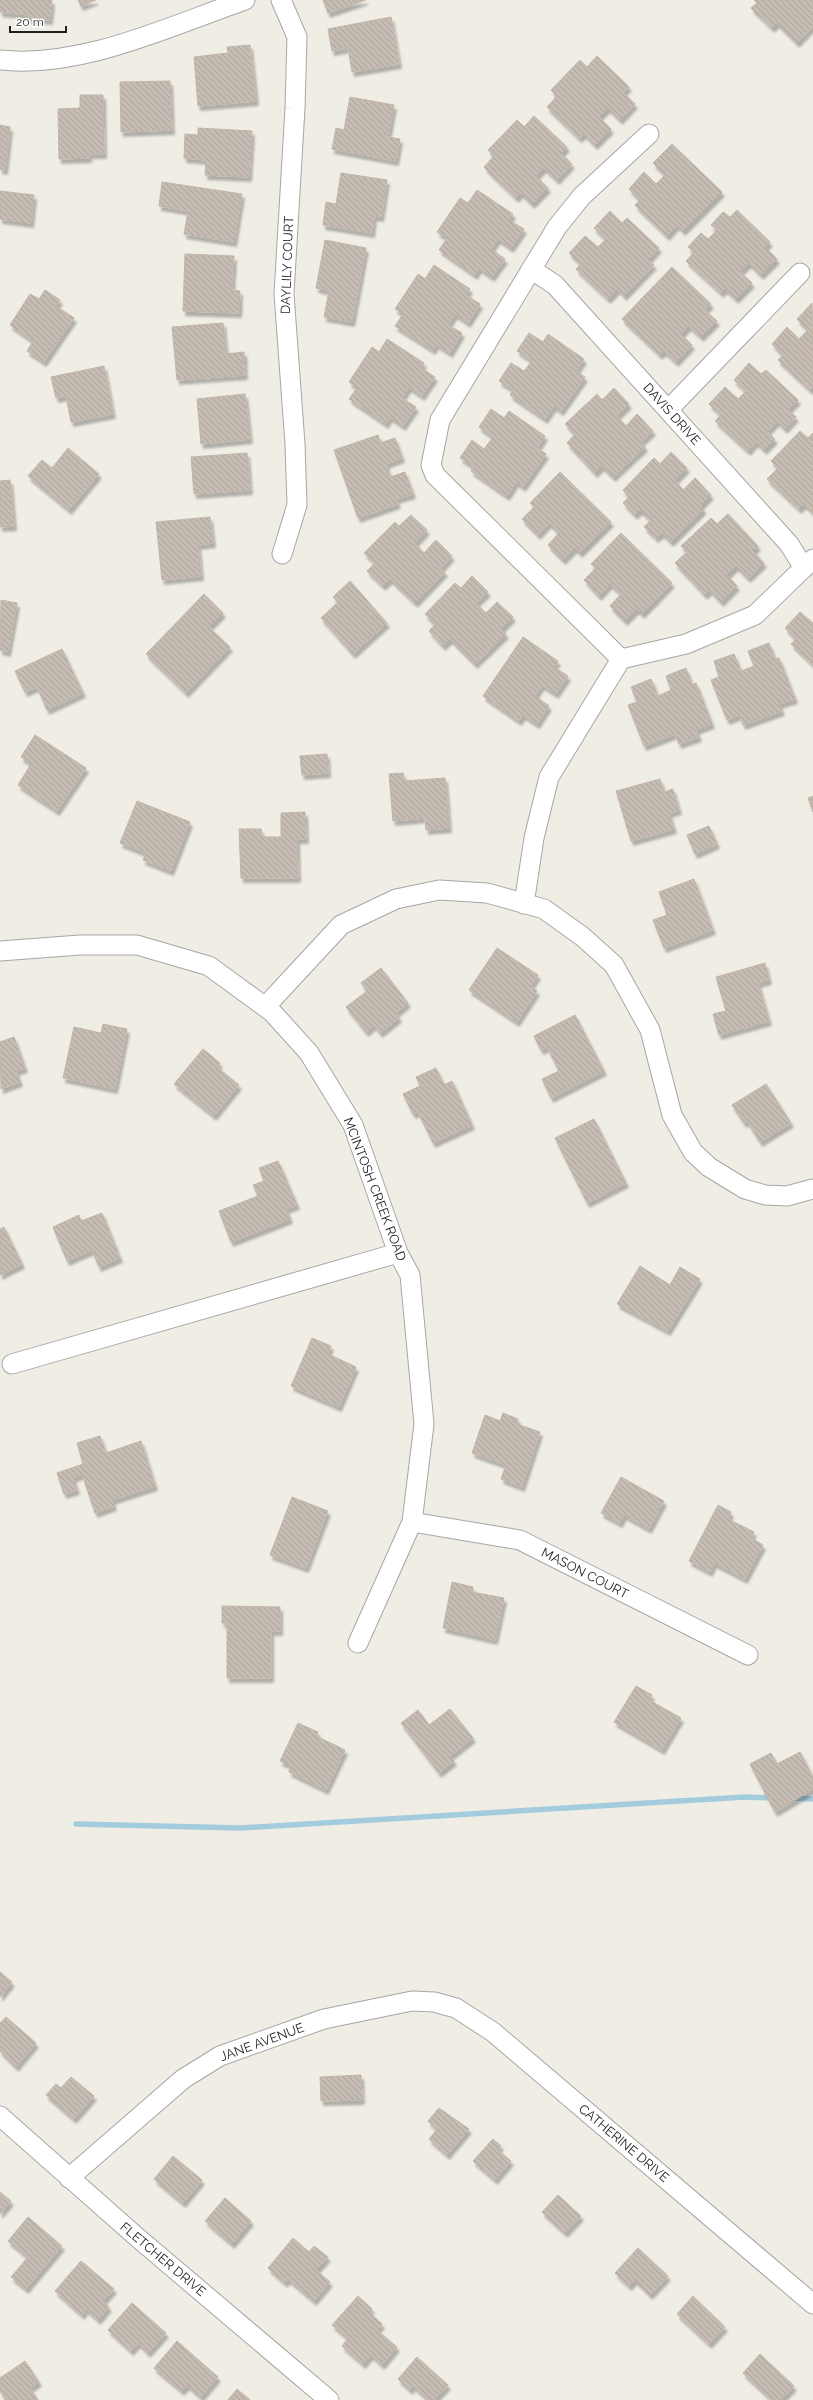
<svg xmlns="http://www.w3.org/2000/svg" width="813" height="2400" font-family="Raleway,sans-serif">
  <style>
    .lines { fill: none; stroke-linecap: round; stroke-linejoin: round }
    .stream { stroke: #a3cddf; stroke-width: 5.5 }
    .building { fill: url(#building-back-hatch); stroke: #c2b5a6; filter: url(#shadow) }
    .street-casing { stroke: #a6a6a6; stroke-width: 21 }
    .street { stroke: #fff; stroke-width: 19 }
    .labels { text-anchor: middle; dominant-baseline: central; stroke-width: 4; stroke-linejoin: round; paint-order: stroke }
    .street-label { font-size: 13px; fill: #1f1f1f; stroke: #fff }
  </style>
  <defs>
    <pattern id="building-back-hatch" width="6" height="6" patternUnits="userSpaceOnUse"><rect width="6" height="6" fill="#c5bcb4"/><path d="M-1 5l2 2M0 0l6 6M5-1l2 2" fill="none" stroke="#a9a19a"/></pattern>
    <filter id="shadow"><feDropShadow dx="2.5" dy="4.5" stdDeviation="1" flood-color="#0004"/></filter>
  </defs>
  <rect width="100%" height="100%" fill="#f0ede5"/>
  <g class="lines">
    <path class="stream" d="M791,1798l22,1
      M76,1824l164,4 505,-31 30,1"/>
  </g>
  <path class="building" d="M0,0h52l-2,20 -21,-1v-4l-29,-3z
    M78,0h18l-15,6z
    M323,0h43l-38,13z
    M754,0h59v26l-16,17 -20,-20 -5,5 -21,-20 6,-5z
    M391,17l8,47 -47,8 -4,-24 -16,3 -4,-22z
    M250,45l6,56 -58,5 -4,-49 34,-4 -1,-6z
    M597,56l32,31 -6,5 12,12 -15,16 -12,-12 -9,9 12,12 -16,16 -11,-11 -5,4 -32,-31 10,-11 -6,-6 29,-30 7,7z
    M170,81l2,49 -51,2 -1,-50z
    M80,95h23l1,59h-15v4l-30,1 -1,-50 22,-1z
    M350,97l44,8 -6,32 12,2 -4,22 -64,-12 4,-21 8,2z
    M534,116l33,31 -6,6 11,11 -15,16 -13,-12 -8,8 12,12 -16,16 -11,-11 -5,5 -32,-31 10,-11 -6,-6 29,-30 7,7z
    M0,125l10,2 -5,43 -5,-1z
    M198,128l54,3 -3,46 -44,-2 1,-15 -22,-2 1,-24 13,1z
    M672,144l50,48 -39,39 -6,-6 -10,11 -32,-31 5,-5 -11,-11 15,-17 12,12 9,-9 -12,-12z
    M341,173l46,7 -6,37 -7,-1 -2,17 -49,-8 3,-23 10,2z
    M162,182l80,12 -8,48 -50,-8 4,-23 -29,-5z
    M477,190l36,24 -4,6 15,9 -13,19 -13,-9 -7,10 14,10 -13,18 -13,-9 -4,7 -36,-25 8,-12 -10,-6 23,-34 8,5z
    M0,191l34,4 -3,28 -31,-4z
    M737,210l33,32 -5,5 12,12 -16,16 -12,-12 -9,9 12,11 -16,16 -11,-10 -4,4 -35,-32 8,-9 -6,-5 13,-14 7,6 9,-9 -6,-5 12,-13 7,5z
    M610,211l12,12 5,-5 32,30 -11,12 6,5 -30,31 -6,-7 -10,10 -32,-30 5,-5 -12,-11 16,-17 13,11 8,-8 -12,-11z
    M325,240l41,8 -14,74 -28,-5 5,-26 -13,-3z
    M185,254l49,2 -2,34 8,1 -1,22 -56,-2z
    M434,265l36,24 -4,6 14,9 -12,19 -13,-9 -7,11 14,8 -12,20 -14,-9 -3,6 -38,-24 8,-12 -8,-5 23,-35 7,5z
    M672,267l39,37 -6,6 12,11 -16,16 -12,-11 -8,8 11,11 -16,17 -12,-11 -4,4 -38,-36z
    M45,290l15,10 -4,6 18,12 -30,44 -17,-11 6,-10 -23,-16 20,-31 9,5z
    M812,303l1,84 -3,3 -32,-30 5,-5 -11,-11 15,-17 12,12 9,-9 -11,-11z
    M223,323l3,31 18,-2 1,23 -68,5 -5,-53z
    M529,333l14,9 5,-8 36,25 -8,12 9,6 -24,34 -7,-5 -9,13 -35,-24 3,-5 -14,-9 12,-18 13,8 8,-10 -15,-10z
    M387,339l37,24 -3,5 14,9 -13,19 -13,-9 -7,11 14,9 -13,19 -13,-9 -4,7 -37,-25 8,-11 -8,-6 23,-35 7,5z
    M749,363l12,11 5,-4 32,30 -10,10 8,7 -11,12 -8,-8 -10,11 8,7 -11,11 -8,-8 -8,9 -33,-30 6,-6 -12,-11 16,-17 13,12 8,-8 -12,-11z
    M104,366l9,48 -42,8 -5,-26 -10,2 -5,-21z
    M614,388l15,16 -12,12 9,10 11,-12 16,17 -12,11 4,5 -32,30 -11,-11 -7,7 -28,-30 8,-9 -10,-10 32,-30 5,6z
    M245,394l5,45 -49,5 -4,-45z
    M491,409l13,9 5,-7 36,25 -8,12 9,6 -23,33 -7,-5 -9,14 -36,-25 3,-4 -14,-9 12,-18 12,9 9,-12 -14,-10z
    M800,431l8,7 5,-5v80l-9,-9 -5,5 -32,-30 11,-11 -7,-7z
    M378,435l2,8 15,-5 7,20 -16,6 4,13 15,-5 8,22 -17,5 2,5 -40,14 -24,-68z
    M68,448l31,26 -30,36 -41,-34 14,-16 10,8z
    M671,452l16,16 -12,12 8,10 12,-12 16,17 -11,11 4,3 -33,33 -9,-9 -6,5 -12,-11 7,-7 -11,-10 -5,5 -12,-12 6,-6 -6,-7 31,-32 6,6z
    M247,453l3,37 -56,4 -3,-37z
    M560,472l51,50 -31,31 -5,-5 -12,12 -15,-15 11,-12 -10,-10 -11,12 -16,-16 12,-12 -4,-4z
    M10,480l4,46 -14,1v-46z
    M728,514l30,32 -5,5 11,12 -16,15 -12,-12 -9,9 10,11 -16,16 -11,-12 -5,5 -30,-32 12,-11 -6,-6 30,-28 6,6z
    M411,515l16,15 -12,13 9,10 12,-13 16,16 -11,12 4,4 -30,31 -25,-24 -7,7 -16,-15 8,-8 -11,-10 31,-31 4,4z
    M210,517l3,26 -15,2 3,31 -39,4 -6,-58z
    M621,533l51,50 -30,31 -5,-5 -12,12 -15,-15 11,-12 -11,-10 -11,12 -15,-16 12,-12 -5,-4z
    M472,576l16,16 -12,11 10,10 11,-11 16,15 -12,12 5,5 -31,30 -25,-25 -7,7 -14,-15 6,-6 -10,-11 30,-31 6,5z
    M350,581l37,42 -34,31 -32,-36 17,-16 -5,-5z
    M204,594l19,19 -14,14 21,20 -44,46 -40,-39z
    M1,600l16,3 -9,49 -8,-2z
    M800,612l13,11v42l-22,-21 5,-5 -11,-11z
    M523,637l35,24 -4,6 14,9 -12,18 -14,-9 -7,11 14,10 -12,18 -14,-9 -4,6 -36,-25z
    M769,643l6,16 4,-1 16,41 -16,5 3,7 -39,14 -3,-10 -13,5 -16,-40 8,-3 -5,-16 20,-7 7,17 13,-5 -6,-15z
    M62,649l21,44 -36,17 -10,-23 -12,5 -10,-21z
    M686,668l6,17 4,-2 16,41 -16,6 3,7 -20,7 -4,-10 -31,12 -16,-41 9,-3 -6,-15 20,-8 7,17 13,-6 -5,-14z
    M35,735l51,33 -29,43 -39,-26 13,-21 -10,-7z
    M327,754l1,19 -26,2 -2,-19z
    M403,773l1,8 41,-3 4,50 -23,2 -1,-12 -32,3 -4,-47z
    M660,779l4,13 9,-3 6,21 -10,3 5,16 -43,12 -15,-50z
    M813,796v16l-5,-14z
    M137,801l53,21 -19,49 -28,-11 3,-7 -26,-10z
    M305,812l1,27h-9l1,39h-57l-2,-49h22l1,8h19v-24z
    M709,826l8,18 -22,10 -8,-19z
    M694,879l19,51 -49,18 -11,-28 14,-5 -8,-23z
    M497,948l41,27 -8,12 7,4 -20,31 -48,-32z
    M765,963l4,17 -11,3 11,38 -50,14 -6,-21 13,-3 -10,-34z
    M381,968l27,35 -12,10 3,5 -19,15 -6,-8 -8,7 -20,-25 21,-16 -6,-8z
    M575,1015l29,56 -53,27 -9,-19 17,-8 -12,-24 -6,3 -7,-14z
    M103,1024l24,5 -12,60 -52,-11 11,-51 27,6z
    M14,1037l11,31 -9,3 4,11 -19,7 -1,-47z
    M203,1049l17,14 -3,4 22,18 -25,31 -40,-32z
    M436,1068l8,17 8,-4 20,44 -39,18 -15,-31 -5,2 -10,-20 17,-8 -4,-9z
    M766,1084l25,39 -31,19 -13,-21 -3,2 -12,-18z
    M594,1119l32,64 -39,20 -32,-65z
    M278,1161l19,44 -11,4 4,10 -59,23 -12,-31 39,-15 -5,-11 11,-4 -5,-13z
    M102,1213l18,45 -21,9 -7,-17 -25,11 -14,-34 26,-12 2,6z
    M4,1227l18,37 -22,11v-46z
    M640,1266l30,19 10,-18 20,12 -32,52 -51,-27z
    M312,1338l19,8 -3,8 28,13 -17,40 -48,-21z
    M503,1413l15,6 -1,5 23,8 -18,55 -21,-8 5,-14 -34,-12 13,-38 15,6z
    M100,1436l6,17 35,-12 14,45 -43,14 2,6 -19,7 -13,-39 -9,4 4,12 -13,4 -7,-21 26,-9 -6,-21z
    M621,1477l43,24 -15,28 -25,-14 -4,8 -19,-10z
    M292,1497l36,14 -22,57 -36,-13z
    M718,1505l13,7 -3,7 26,13 -3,6 12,7 -18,34 -31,-16 -4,9 -21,-11z
    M452,1582l21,5 -1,5 32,6 -9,42 -52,-12z
    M222,1606l58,1v24h-9v47h-44v-55h-5z
    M636,1686l16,9 -3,5 32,18 -19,32 -48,-28z
    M450,1709l23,29 -23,18 4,5 -15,12 -38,-50 17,-13 11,15z
    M298,1723l20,9 -2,4 29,14 -19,40 -37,-18 2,-6 -11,-5z
    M800,1752l13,25v12l-38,23 -25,-48 21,-11 6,11z
    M0,1972l12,10 -12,15z
    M6,2017l30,26 -20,24 -16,-16v-28z
    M361,2075l1,25 -41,1 -1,-24z
    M71,2077l23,19 -20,23 -28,-24 10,-11 5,4z
    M439,2108l30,21 -22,26 -18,-16 8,-10 -9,-8z
    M493,2139l8,7 -3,4 13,11 -16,19 -22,-19z
    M173,2156l29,24 -19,23 -29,-24z
    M0,2192l11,9 -11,13z
    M558,2195l23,21 -16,17 -23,-21z
    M225,2198l26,23 -19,23 -27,-23z
    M28,2217l34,29 -36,43 -15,-12 17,-20 -20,-16z
    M293,2238l16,14 5,-6 14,11 -12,13 14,12 -16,19 -26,-22 -3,4 -17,-15z
    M638,2248l30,28 -18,19 -15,-15 -6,6 -14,-13z
    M81,2261l33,28 -11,12 6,6 -11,13 -12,-11 -4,6 -27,-24z
    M358,2296l14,13 -3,3 13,12 -5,6 20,17 -15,18 -11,-10 -8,9 -21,-18 6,-8 -16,-13z
    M693,2296l32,31 -16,17 -32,-30z
    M132,2303l34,30 -18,20 -10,-10 -7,8 -23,-21z
    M177,2341l41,36 -17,20 -14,-12 -5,6 -28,-23z
    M760,2354l34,32 -13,14h-9l-29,-27z
    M417,2357l31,28 -14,15h-5l-16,-14 -3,4 -12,-11z
    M25,2361l14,21 -9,6 8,12h-32l-6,-9v-13z
    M237,2389l13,11h-22z"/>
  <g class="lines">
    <g class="street-casing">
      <path id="street" d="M281,0l16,37 -2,71 -11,186 11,150 2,61 -15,49
        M0,60c81,9 170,-34 245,-60
        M649,134l-67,62 -25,31 -117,193 -9,45 4,10 186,184 65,-15 69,-29 58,-56
        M531,269l24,16 234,259 15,24
        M668,410l132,-137
        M524,904l10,-66 15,-61 72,-118
        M0,951l80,-6h57l72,21 63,46 37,41 44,72 45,128 12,22 14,149 -12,98 -54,121
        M265,1007l76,-82 55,-26 43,-9 48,3 57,16 39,28 31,28 36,65 22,85 21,37 16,15 36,22 20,6 22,1 26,-7
        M12,1364l386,-111
        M412,1522l108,18 228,115
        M0,2116l138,122 191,162
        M69,2178l114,-99 37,-23 104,-37 88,-18 22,1 22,6 37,24 320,272"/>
    </g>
    <use href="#street" class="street"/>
  </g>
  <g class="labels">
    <g class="street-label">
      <text transform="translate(287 265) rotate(-88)">DAYLILY COURT</text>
      <text transform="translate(672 414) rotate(48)">DAVIS DRIVE</text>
      <text transform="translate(375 1189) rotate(69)">MCINTOSH CREEK ROAD</text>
      <text transform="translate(585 1573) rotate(27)">MASON COURT</text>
      <text transform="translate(262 2042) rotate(-20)">JANE AVENUE</text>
      <text transform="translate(624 2143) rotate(40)">CATHERINE DRIVE</text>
      <text transform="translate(163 2259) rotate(40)">FLETCHER DRIVE</text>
    </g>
  </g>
  <path d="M10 26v6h56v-6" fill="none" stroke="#1f1f1f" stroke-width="2"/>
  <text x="16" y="26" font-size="12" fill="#1f1f1f" stroke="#ffffff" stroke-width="3" paint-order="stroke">20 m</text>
</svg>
